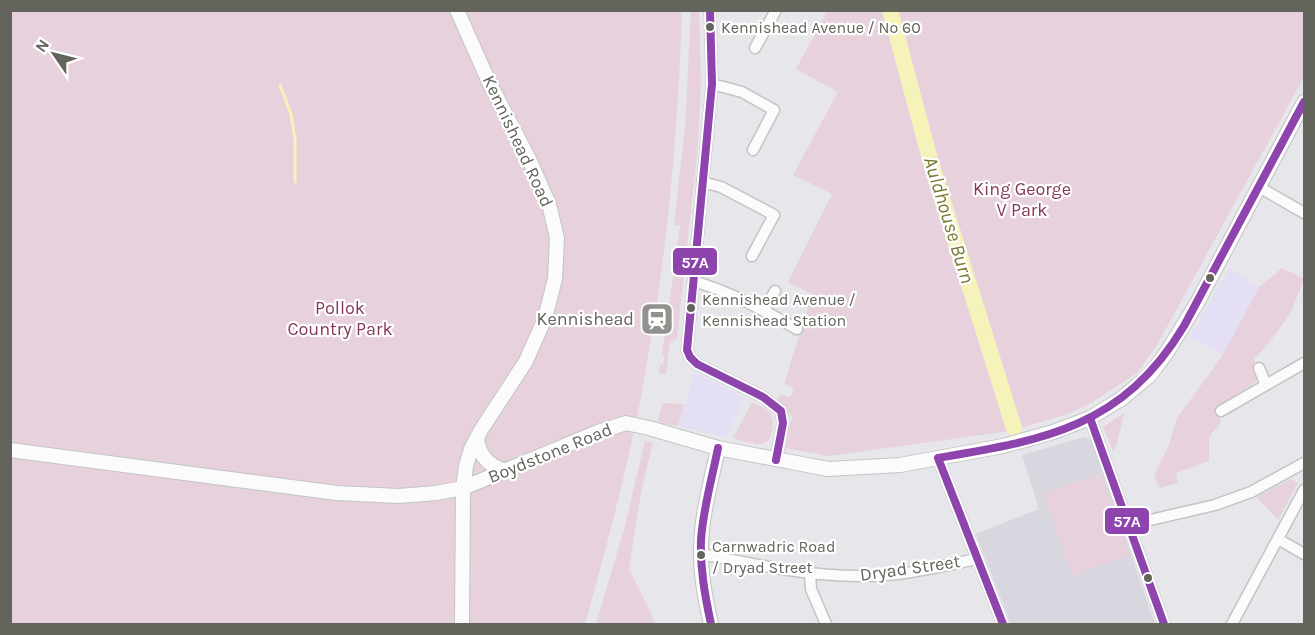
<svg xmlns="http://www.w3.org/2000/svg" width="1315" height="635" font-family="Karla,sans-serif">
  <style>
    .commercial { fill: #e5dff5 }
    .education { fill: #d8d6df }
    .green { fill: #e6d1dd }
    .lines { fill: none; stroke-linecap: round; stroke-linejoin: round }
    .stream { stroke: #f6f3ba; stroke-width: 3 }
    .river { stroke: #f6f3ba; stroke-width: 16 }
    .minor-casing { stroke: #c4c4c4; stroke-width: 13 }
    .tertiary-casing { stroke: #c4c4c4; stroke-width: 16 }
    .minor { stroke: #fbfbfc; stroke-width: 10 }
    .tertiary { stroke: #fbfbfc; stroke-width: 14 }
    .bus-1-casing { stroke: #fff; stroke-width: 12 }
    .bus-1 { stroke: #8e44ad; stroke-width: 8 }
    .bus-dot { fill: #63645b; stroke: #fff; stroke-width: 2 }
    .labels { text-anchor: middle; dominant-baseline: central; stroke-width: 4.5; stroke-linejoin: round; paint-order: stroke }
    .bus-label { font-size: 16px; fill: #63645b; stroke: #fff; text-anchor: start }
    .street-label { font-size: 18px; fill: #63645b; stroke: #fff }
    .park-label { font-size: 18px; fill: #86385a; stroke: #fff }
    .poi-label { font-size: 18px; fill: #63645b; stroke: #fff; text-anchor: end }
    .water-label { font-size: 20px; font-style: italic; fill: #787a31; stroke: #fff }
    .line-badge { stroke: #fff; stroke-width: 2 }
    .badge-label { font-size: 16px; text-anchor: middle; font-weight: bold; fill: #fff }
  </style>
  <rect width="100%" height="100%" fill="#e7e6eb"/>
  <path class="commercial" d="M1230,268l29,19 -36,68 -33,-18z
    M693,371l52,27 -20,39 -47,-11 6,-22h2z"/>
  <path class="education" d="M1084,437l7,3 64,184h-144l-35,-90 63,-25 -17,-54z"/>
  <path class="green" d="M10,11h672c-4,118 -14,236 -35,352 -15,89 -38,175 -62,261h-574z
    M691,11h8l2,70 -3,64 -21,194 -7,3 -4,32 -7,-1 1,-9 3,1 1,-9 -2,-1 18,-129 -6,-1 11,-98z
    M827,11h477v66l-147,268 -20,28 -41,27 -25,13 -61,18 -181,25 -44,-8 7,-31 -14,-18 3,-5 9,3 4,-9 -10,-4 28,-90 -24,-12 44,-88 -39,-19 45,-83 -42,-23z
    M1282,268l22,11 -14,35 -21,29 -15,16 3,22 -39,26 3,16 -12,13v25l-33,12 2,10 -18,5 -6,-12 15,-31 8,-27 46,-63 36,-68z
    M752,402c5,3 13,6 17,10 7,6 4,31 -7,32 -9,1 -21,-4 -29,-6z
    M662,403l22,1 -6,22 -16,-2 -4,-3z
    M1124,413l-7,31 -4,7 -10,-24z
    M645,441l8,2 -12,49 -12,77 27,55h-60l28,-94z
    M1101,473l29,82 -58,21 -29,-83z
    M1291,479l7,4 -20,37 -22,-23z"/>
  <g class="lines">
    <path class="stream" d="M280,85l11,29 4,25v43"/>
    <path class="river" d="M890,10l41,153 83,265"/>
    <g class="minor-casing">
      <path id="minor" d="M710,10l2,74 -25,266 3,7 7,7 66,33 18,14 2,12 -7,37
        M755,48l21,-38
        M712,84l30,8 32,18 -21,40
        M702,182l19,5 53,28 -22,41
        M1259,187l45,26
        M693,281c38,11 70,29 104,48
        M764,311l11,-20
        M1259,368l7,17
        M1221,411l83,-48
        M1090,418l74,206
        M938,458l65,166
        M1129,525l86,-20 36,-13 53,-29
        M1278,539l26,15
        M701,554c52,10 105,22 158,22 40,1 79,-9 118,-17
        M810,573l1,16 15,35
        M1232,624l72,-134"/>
    </g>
    <g class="tertiary-casing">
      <path id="tertiary" d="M457,10l31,70 41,79 20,45 8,34 -2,41 -10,39 -19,43 -45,69 -10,19 -5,17 -3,22 -1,136
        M477,437c1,18 11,28 28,34
        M10,450l327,43 62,3 37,-3 27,-5 135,-56 28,-9 23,5 69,20 110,21 72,-4 103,-19 50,-14 37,-14 31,-19 29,-24 17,-23 30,-49 107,-201
        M711,624c-5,-22 -10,-45 -10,-69 -1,-36 10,-72 17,-107"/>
    </g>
    <use href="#minor" class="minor"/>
    <use href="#tertiary" class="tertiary"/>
    <g class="bus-1-casing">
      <path id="bus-1" d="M710,10l2,74 -25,266 3,7 7,7 66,33 18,14 2,12 -7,37
        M1090,418l74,206
        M711,624c-6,-28 -11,-55 -10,-84 2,-31 11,-61 17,-92
        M1003,624l-65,-166c107,-18 185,-31 246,-132l120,-224"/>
    </g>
    <use href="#bus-1" class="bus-1"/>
  </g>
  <defs>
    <g id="station-square" transform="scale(1.725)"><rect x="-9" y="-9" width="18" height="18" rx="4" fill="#91928d" stroke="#fff"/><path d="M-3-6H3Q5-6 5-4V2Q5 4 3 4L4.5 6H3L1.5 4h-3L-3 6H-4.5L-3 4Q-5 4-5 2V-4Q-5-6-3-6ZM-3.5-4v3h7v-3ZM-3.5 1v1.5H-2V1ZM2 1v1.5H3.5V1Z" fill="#fff"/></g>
  </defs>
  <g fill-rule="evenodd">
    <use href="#station-square" x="657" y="319"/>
  </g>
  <g class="bus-dot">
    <circle cx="710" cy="27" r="5"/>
    <circle cx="1210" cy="278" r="5"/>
    <circle cx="691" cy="308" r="5"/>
    <circle cx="701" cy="555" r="5"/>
    <circle cx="1148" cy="578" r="5"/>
  </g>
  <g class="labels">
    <g class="bus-label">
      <text x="721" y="27">Kennishead Avenue / No 60</text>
      <text x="702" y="299">Kennishead Avenue /<tspan x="702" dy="21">Kennishead Station</tspan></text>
      <text x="712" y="546">Carnwadric Road<tspan x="712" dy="21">/ Dryad Street</tspan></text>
    </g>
    <g class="street-label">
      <text transform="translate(518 141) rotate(65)">Kennishead Road</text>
      <text transform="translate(550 453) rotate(-22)">Boydstone Road</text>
      <text transform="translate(910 568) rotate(-8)">Dryad Street</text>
    </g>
    <g class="park-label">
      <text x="1022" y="189">King George<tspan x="1022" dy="21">V Park</tspan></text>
      <text x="340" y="308">Pollok<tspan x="340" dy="21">Country Park</tspan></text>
    </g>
    <g class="poi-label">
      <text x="634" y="319">Kennishead</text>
    </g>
    <g class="water-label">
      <text transform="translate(949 220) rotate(73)">Auldhouse Burn</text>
    </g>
  </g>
  <g class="line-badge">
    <rect x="672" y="247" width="46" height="29" rx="6" fill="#8e44ad"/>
    <rect x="1104" y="507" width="46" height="28" rx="6" fill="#8e44ad"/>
  </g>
  <g class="badge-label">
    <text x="695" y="268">57A</text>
    <text x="1127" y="527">57A</text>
  </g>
  <rect width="1315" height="635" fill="none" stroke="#63645b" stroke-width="24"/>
  <g transform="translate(54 54) rotate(305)" stroke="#ffffff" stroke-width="4.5" paint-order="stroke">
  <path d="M0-4.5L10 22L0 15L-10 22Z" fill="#63645b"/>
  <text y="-9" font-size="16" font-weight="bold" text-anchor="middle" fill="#63645b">N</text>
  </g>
</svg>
